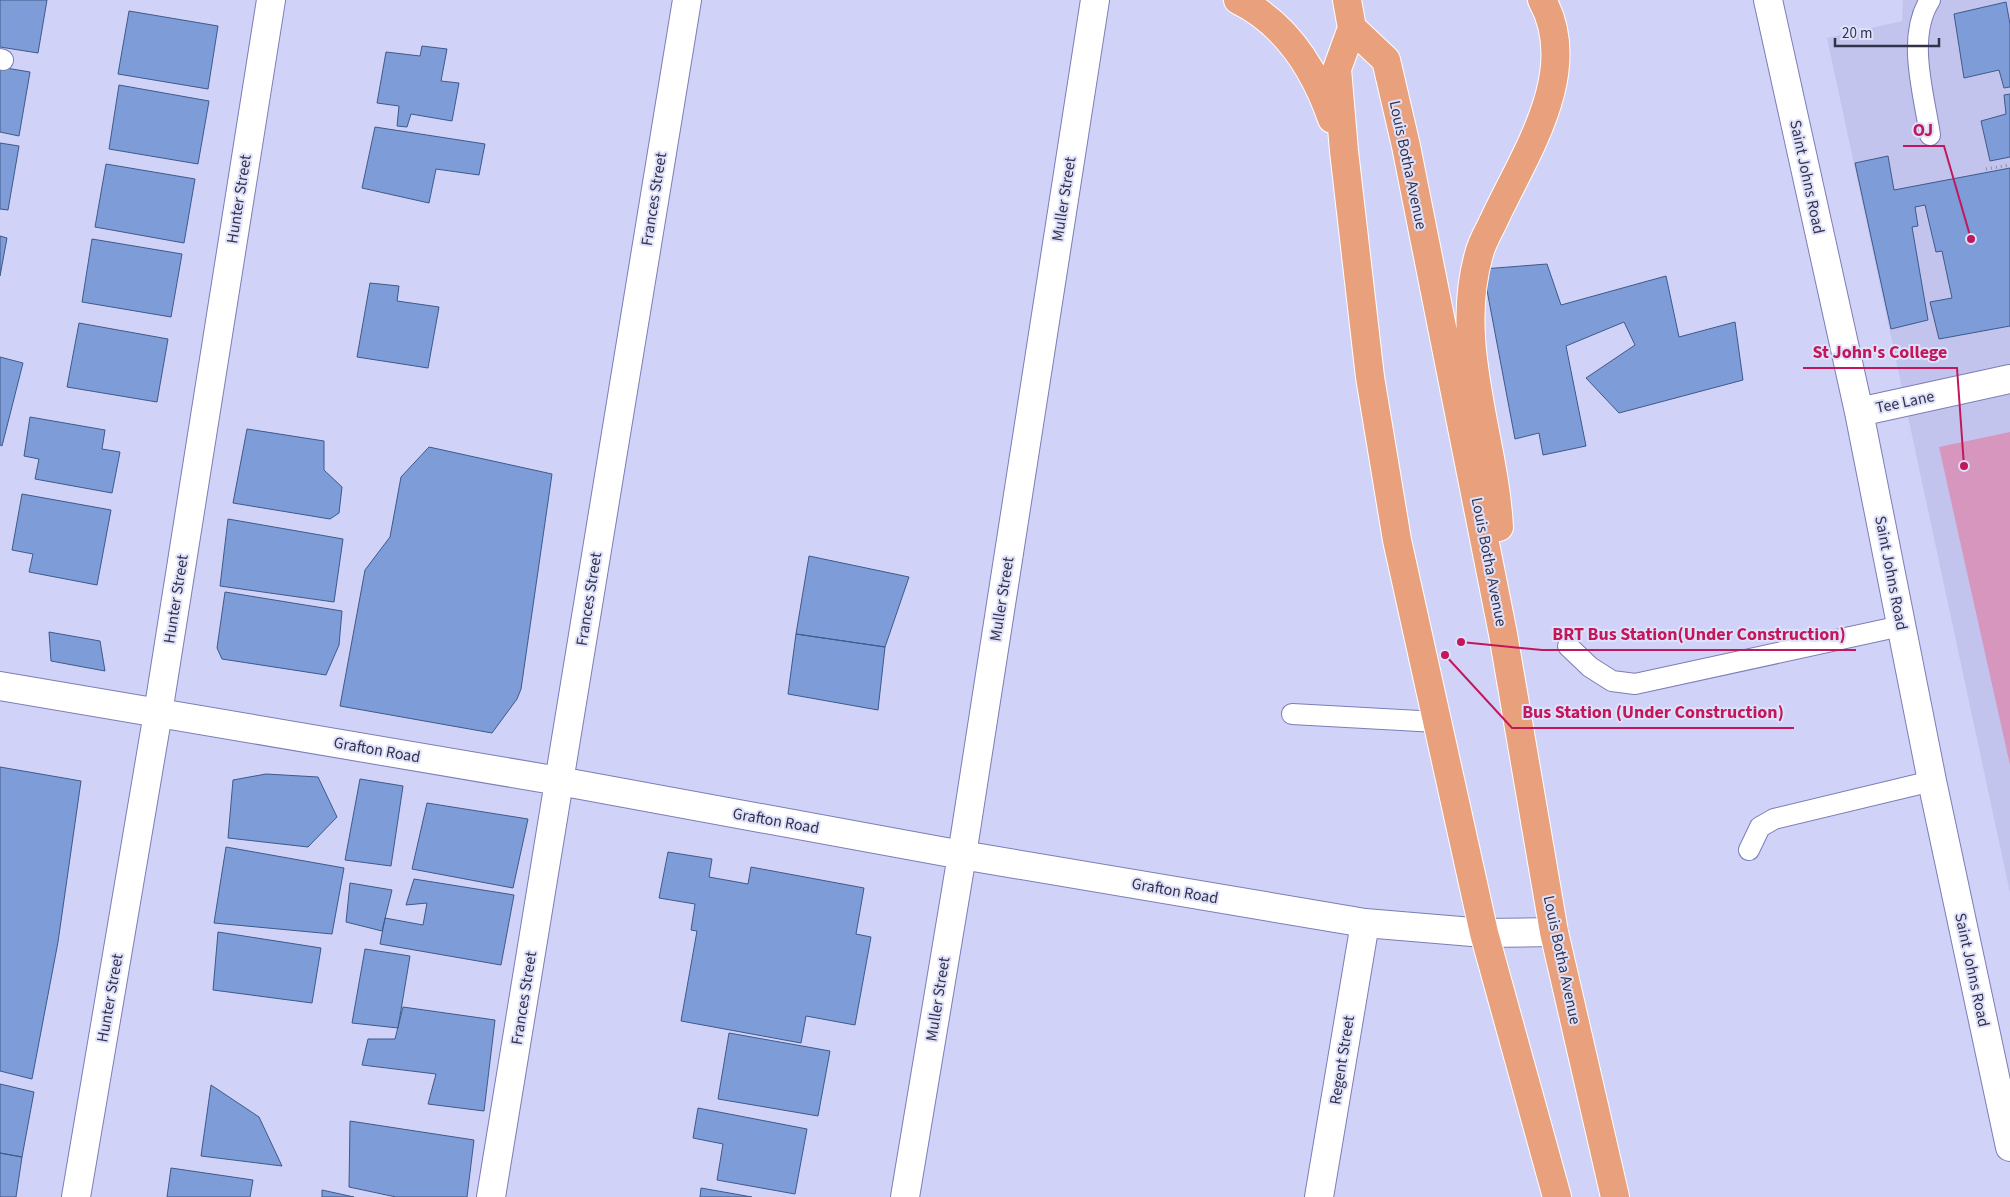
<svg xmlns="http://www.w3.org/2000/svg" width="2010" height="1197" font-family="'Source Sans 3',sans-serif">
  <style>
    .built { fill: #c2c4ed }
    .green { fill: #d796bd }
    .building { fill: #7e9cd7; stroke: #3f598b }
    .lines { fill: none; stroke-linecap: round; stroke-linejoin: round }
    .service-casing { stroke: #7c7db7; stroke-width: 22 }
    .minor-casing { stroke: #7c7db7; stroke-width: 30 }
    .primary-casing { stroke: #fff; stroke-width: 30 }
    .path { stroke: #888aaa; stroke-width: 3; stroke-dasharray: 1 4; stroke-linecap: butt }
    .service { stroke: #fff; stroke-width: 20 }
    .minor { stroke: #fff; stroke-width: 28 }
    .primary { stroke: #e9a07d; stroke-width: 28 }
    .labels { text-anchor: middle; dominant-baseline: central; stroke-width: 4; stroke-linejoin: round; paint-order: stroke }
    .street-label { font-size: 16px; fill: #32324b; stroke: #dfe1fa }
    .leader { fill: none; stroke: #c2185b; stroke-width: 2 }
    .callout-dot { fill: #c2185b; stroke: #dfe1fa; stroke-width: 2 }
    .callout-label { font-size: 18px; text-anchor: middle; font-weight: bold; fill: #c2185b; stroke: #dfe1fa; stroke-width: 4; stroke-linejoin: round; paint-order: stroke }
  </style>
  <rect width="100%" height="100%" fill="#d0d2f8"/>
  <path class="built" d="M1903,0h107v893l-183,-855 75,-17z"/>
  <path class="green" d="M2010,432v333l-71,-318z"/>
  <path class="building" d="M0,0h47l-9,53 -38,-6z
    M2006,2l4,22v63l-6,1 -5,-18 -35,8 -10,-64z
    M129,11l89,15 -10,63 -90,-15z
    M422,46l25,3 -6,32 18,2 -7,38 -41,-7 -4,13 -10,-1 2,-20 -22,-3 9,-51 34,4z
    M0,67l30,5 -11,64 -19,-4z
    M119,85l90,16 -11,63 -89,-15z
    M2010,94v63l-20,4 -9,-40 25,-7 -2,-19z
    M375,127l110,17 -6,31 -43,-6 -7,34 -67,-15z
    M0,143l19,3 -11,64 -8,-1z
    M1888,156l6,34 116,-22v158l-71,13 -9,-37 22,-4 -10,-47 -6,1 -11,-47 -10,2 3,19 -6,1 16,93 -37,9 -36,-166z
    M106,164l89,15 -11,64 -89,-16z
    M0,236l7,2 -7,38z
    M92,239l90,15 -11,63 -89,-15z
    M1547,264l14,41 105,-29 13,61 56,-15 8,58 -124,33 -33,-35 49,-33 -11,-23 -58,24 20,100 -43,9 -4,-22 -24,6 -32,-170z
    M370,283l29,3 -2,15 42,6 -11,61 -71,-11z
    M79,323l89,16 -11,63 -90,-15z
    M0,357l23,6 -21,83 -2,-1z
    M30,417l75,13 -3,19 18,3 -8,41 -77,-14 4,-20 -15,-3z
    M247,429l77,12v29l18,17 -3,26 -9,6 -97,-16z
    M429,447l123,27 -31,215 -4,10 -25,34 -152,-27 25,-136 25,-33 11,-60z
    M22,494l89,16 -14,75 -68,-13 4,-18 -21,-4z
    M228,519l115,20 -9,63 -114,-16z
    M809,556l100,21 -24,70 -89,-13z
    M225,592l117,19 -3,34 -13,30 -104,-16 -5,-11z
    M49,632l51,9 5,30 -54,-10z
    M796,634l89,13 -7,63 -90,-16z
    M0,767l81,14 -23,161 -26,137 -32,-8z
    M266,774l52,3 19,40 -29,30 -80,-9 5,-58z
    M360,779l43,7 -12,80 -46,-6z
    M427,803l101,16 -15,69 -101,-19z
    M226,847l118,21 -12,66 -118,-11z
    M668,852l44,7 -3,18 39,7 3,-17 113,21 -8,46 15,3 -16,88 -49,-9 -5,27 -120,-22 16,-90 -6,-1 4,-26 -36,-6z
    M414,879l100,16 -13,70 -121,-21 5,-26 38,7 4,-22 -21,2z
    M350,883l42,7 -10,41 -36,-9z
    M218,932l103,16 -9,55 -99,-13z
    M365,949l45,7 -12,72 -46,-5z
    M403,1007l92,13 -11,91 -56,-7 8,-30 -74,-9 6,-26h27z
    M729,1033l101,18 -12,65 -100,-17z
    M0,1084l34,8 -12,65 -22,-4z
    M211,1085l48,32 23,49 -81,-10z
    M698,1108l109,21 -12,65 -78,-14 6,-36 -30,-6z
    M350,1121l124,19 -7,57h-71l-47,-10z
    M0,1153l22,4 -6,40h-16z
    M171,1168l82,12 -3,17h-83z
    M701,1188l51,9h-52z
    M322,1190l32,7h-32z"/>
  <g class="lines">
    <g class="service-casing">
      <path id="service" d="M0,59l3,1
        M1930,135c-6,-41 -24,-98 0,-135
        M1568,646l22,21 22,14 23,3 266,-58
        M1292,714l145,8
        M1749,850l11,-23 14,-8 158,-38"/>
    </g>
    <g class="minor-casing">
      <path id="minor" d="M1768,0l91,412 73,369 78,366
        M1859,412l151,-33
        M0,686l559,95 403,74 403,68 119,10 70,-1
        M76,1197l82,-484 113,-713
        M491,1197l196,-1197
        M905,1197l57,-342 133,-855
        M1319,1197l46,-274"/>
    </g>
    <g class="primary-casing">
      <path id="primary" d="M1238,0c49,24 77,70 94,119
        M1347,0l5,28 -15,41 7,82 26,226 27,163 87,393 73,264
        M1352,28l34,32 20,86 97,488 51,298 61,265
        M1499,527c-5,-91 -46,-182 -20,-273 3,-12 10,-23 15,-34 30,-65 88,-148 48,-220"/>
    </g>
    <path class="path" d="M1986,169l24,-4"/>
    <use href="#service" class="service"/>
    <use href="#minor" class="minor"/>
    <use href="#primary" class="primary"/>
  </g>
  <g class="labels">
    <g class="street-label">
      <text transform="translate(1408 165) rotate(78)">Louis Botha Avenue</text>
      <text transform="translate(1807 177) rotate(78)">Saint Johns Road</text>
      <text transform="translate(239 199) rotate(-81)">Hunter Street</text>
      <text transform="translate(654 199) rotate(-81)">Frances Street</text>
      <text transform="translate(1064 199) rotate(-81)">Muller Street</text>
      <text transform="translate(1905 402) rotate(-12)">Tee Lane</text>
      <text transform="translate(1489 562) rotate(79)">Louis Botha Avenue</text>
      <text transform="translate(1891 573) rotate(79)">Saint Johns Road</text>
      <text transform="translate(176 599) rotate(-81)">Hunter Street</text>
      <text transform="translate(589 599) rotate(-81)">Frances Street</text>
      <text transform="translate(1002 599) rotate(-81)">Muller Street</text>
      <text transform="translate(377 750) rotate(10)">Grafton Road</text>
      <text transform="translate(776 821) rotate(10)">Grafton Road</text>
      <text transform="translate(1175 891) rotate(10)">Grafton Road</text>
      <text transform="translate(1562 960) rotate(78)">Louis Botha Avenue</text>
      <text transform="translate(1972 970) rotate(78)">Saint Johns Road</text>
      <text transform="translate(110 998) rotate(-80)">Hunter Street</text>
      <text transform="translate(524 998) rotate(-81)">Frances Street</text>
      <text transform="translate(938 999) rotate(-81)">Muller Street</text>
      <text transform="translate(1342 1060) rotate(-81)">Regent Street</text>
    </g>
  </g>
  <path class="leader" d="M1971 239L1944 146H1903M1964 466L1957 368H1803M1461 642L1542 650H1856M1445 655L1512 728H1794"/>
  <g class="callout-dot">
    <circle cx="1971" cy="239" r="5"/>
    <circle cx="1964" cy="466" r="5"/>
    <circle cx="1461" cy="642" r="5"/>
    <circle cx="1445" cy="655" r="5"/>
  </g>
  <g class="callout-label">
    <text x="1923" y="136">OJ</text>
    <text x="1880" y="358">St John's College</text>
    <text x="1699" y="640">BRT Bus Station(Under Construction)</text>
    <text x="1653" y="718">Bus Station (Under Construction)</text>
  </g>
  <path d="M1835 38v8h104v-8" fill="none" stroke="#32324b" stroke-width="2.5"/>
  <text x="1842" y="38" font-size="15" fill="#32324b" stroke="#dfe1fa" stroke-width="4" paint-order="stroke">20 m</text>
</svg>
